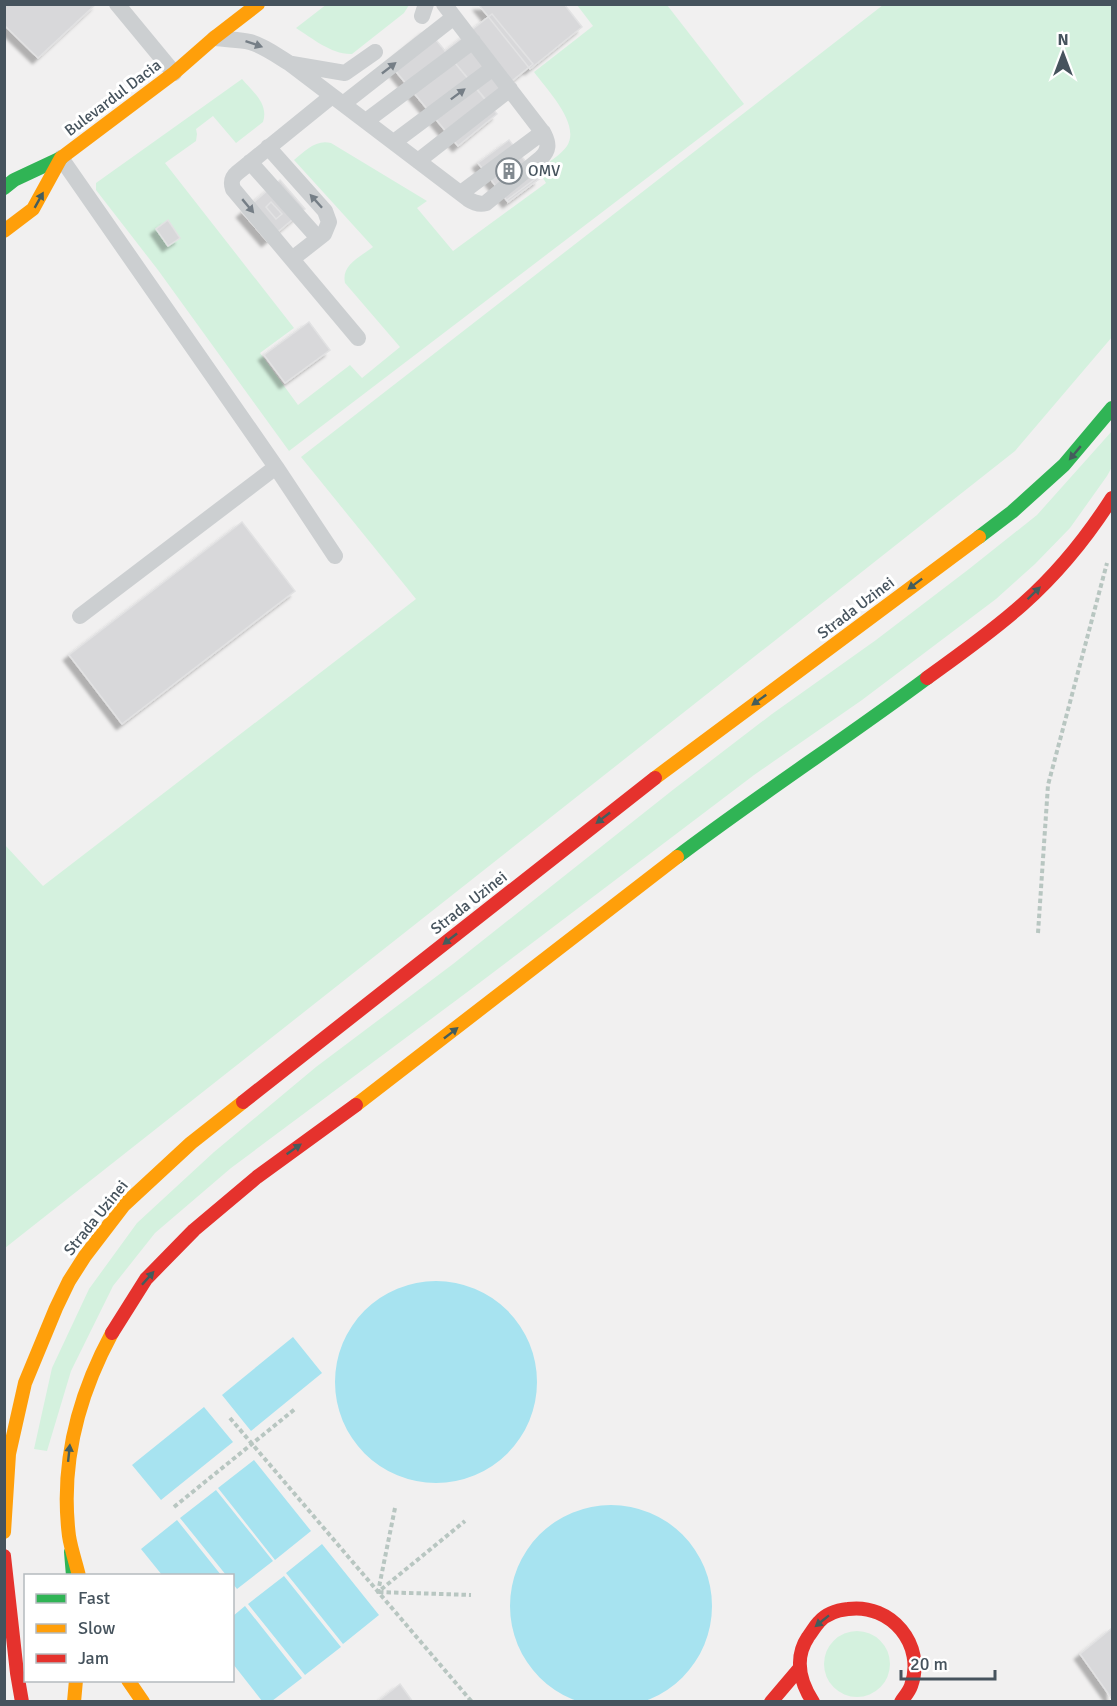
<svg xmlns="http://www.w3.org/2000/svg" width="1117" height="1706" font-family="Signika,sans-serif">
  <style>
    .green { fill: #d4f1de }
    .water { fill: #a7e3f0 }
    .building { fill: #d8d8da; stroke: #e2e2e3; stroke-width: 1.5; filter: url(#shadow) }
    .lines { fill: none; stroke-linecap: round; stroke-linejoin: round }
    .path { stroke: #b8c6c1; stroke-width: 4; stroke-dasharray: 4.5 3; stroke-linecap: butt }
    .lane { stroke: #cccfd1; stroke-width: 16 }
    .fast { stroke: #30b455; stroke-width: 14 }
    .slow { stroke: #ff9f0a; stroke-width: 14 }
    .jam { stroke: #e5322d; stroke-width: 14 }
    .oneway { fill: #757e86 }
    .oneway2 { fill: #445d5c }
    .labels { text-anchor: middle; dominant-baseline: central; stroke-width: 6; stroke-linejoin: round; paint-order: stroke }
    .street-label { font-size: 16px; fill: #46535d; stroke: #fff }
    .poi-label { font-size: 16px; fill: #46535d; stroke: #fff; text-anchor: start }
  </style>
  <defs>
    <filter id="shadow"><feDropShadow dx="-5.5" dy="5.5" stdDeviation="1.5" flood-color="#0004"/></filter>
  </defs>
  <rect width="100%" height="100%" fill="#f1f0f0"/>
  <path class="green" d="M327,4h82v1l-5,8 -52,41c-20,1 -40,-16 -56,-26z
    M577,5h90l77,99 -455,347 -131,-181 -62,-80v-7l146,-104c11,13 27,25 21,43l-27,21 -23,-27 -17,13 1,5 -1,7 -31,22 129,165 -34,25 38,52 52,-40 12,13 38,-31 -55,-64c-4,-18 15,-26 28,-36l-79,-87c11,-9 22,-21 37,-17l96,58 -10,7 36,43 93,-68 -8,-13c9,-7 23,-15 29,-24 14,-22 -20,-56 -33,-74l59,-46z
    M883,5h229v332l-97,114 -1010,797v-403l38,41 373,-287 -115,-142z
    M1112,431v36l-5,9 -37,52 -35,36 -39,35 -134,101 -108,75 -284,215 -239,178 -76,65 -42,53 -42,85 -24,80 -13,-2 18,-81 37,-79 48,-66 77,-71 102,-85 137,-103 221,-175 98,-75 104,-74 93,-71 68,-54z
    M824 1664a33 33 0 1 1 66 0a33 33 0 1 1-66 0Z"/>
  <path class="water" d="M335 1382a101 101 0 1 1 202 0a101 101 0 1 1-202 0Z
    M293,1337l29,36 -71,58 -29,-36z
    M204,1407l29,35 -72,58 -29,-35z
    M254,1460l57,71 -36,29 -57,-72z
    M216,1490l57,71 -36,28 -4,-5 -1,-8 -6,-1 -46,-57z
    M510 1606a101 101 0 1 1 202 0a101 101 0 1 1-202 0Z
    M177,1520l44,55h-59l-21,-26z
    M322,1544l57,71 -36,29 -57,-71z
    M284,1576l57,71 -36,28 -57,-71z
    M245,1606l57,72 -30,23h-10l-29,-37v-48z"/>
  <path class="building" d="M5,4h91l-58,54 -34,-33z
    M564,4l18,23 -52,42 -51,-64z
    M492,14l41,50 -46,37 -42,-50z
    M427,29l70,85 -39,32 -70,-84z
    M509,140l30,39 -31,23 -30,-39z
    M538,177l1,2 -31,23 -1,-2z
    M280,180l25,29 -38,32 -25,-29z
    M271,202l11,12 -6,5 -10,-12z
    M168,220l12,18 -12,8 -12,-17z
    M309,322l21,28 -45,33 -21,-28z
    M242,522l53,69 -173,133 -53,-69z
    M1112,1628v71l-32,-45z
    M400,1684l13,18h-36z"/>
  <g class="lines">
    <path class="path" d="M1038,933l10,-148 59,-222
      M230,1418l242,284
      M174,1507l121,-98
      M395,1508l-17,84 87,-71
      M379,1592l92,3"/>
    <path class="lane" d="M117,4l57,69
      M422,16l4,-12
      M215,38c11,2 24,1 35,4 14,4 26,13 39,21l179,136c6,4 11,6 18,4l55,-45c8,-8 8,-14 3,-24l-100,-130
      M292,64l53,9 30,-21
      M332,96l-95,77c-6,5 -6,10 -4,16l125,149
      M343,104l111,-87
      M366,121l107,-80
      M394,142l99,-74
      M268,147l57,64 4,11 -5,12 -32,25
      M61,158l215,309 59,89
      M418,161l92,-72
      M250,162l68,76
      M461,193l82,-61
      M80,616l196,-149"/>
    <path class="fast" d="M4,188l10,-8 47,-22
      M979,537l33,-25 52,-47 48,-57
      M677,857c82,-62 168,-118 250,-179
      M71,1552l2,24"/>
    <path class="slow" d="M4,231l29,-22 28,-51 113,-85 40,-35 44,-34
      M655,778l324,-241
      M356,1105l321,-248
      M4,1532l5,-78 16,-71 31,-75 13,-27 16,-25 39,-51 67,-62 52,-41
      M79,1576c-3,-13 -8,-27 -10,-40 -9,-72 9,-140 43,-203
      M128,1680l15,22
      M74,1702l2,-22"/>
    <path class="jam" d="M927,678c33,-24 66,-47 96,-74 35,-31 64,-67 89,-106
      M243,1102l412,-324
      M112,1333l34,-54 48,-49 63,-53 99,-72
      M4,1556l13,117 5,29
      M771,1702l28,-33
      M813,1702c-13,-20 -19,-44 -5,-65 4,-5 7,-11 11,-15 7,-8 19,-12 29,-13 43,-6 78,36 63,77 -2,6 -7,11 -10,16"/>
  </g>
  <defs><path id="oneway-solid" d="M-6-.8H1V-3.2L6.5 0L1 3.2V.8H-6Z" transform="scale(1.5)"/></defs>
  <g class="oneway">
    <use href="#oneway-solid" transform="translate(254 44) rotate(19)"/>
    <use href="#oneway-solid" transform="translate(389 68) rotate(-38)"/>
    <use href="#oneway-solid" transform="translate(458 94) rotate(-37)"/>
    <use href="#oneway-solid" transform="translate(316 201) rotate(-132)"/>
    <use href="#oneway-solid" transform="translate(248 206) rotate(50)"/>
  </g>
  <g class="oneway2">
    <use href="#oneway-solid" transform="translate(39 200) rotate(-61)"/>
    <use href="#oneway-solid" transform="translate(1075 453) rotate(130)"/>
    <use href="#oneway-solid" transform="translate(915 584) rotate(143)"/>
    <use href="#oneway-solid" transform="translate(1034 593) rotate(-44)"/>
    <use href="#oneway-solid" transform="translate(759 700) rotate(144)"/>
    <use href="#oneway-solid" transform="translate(603 818) rotate(142)"/>
    <use href="#oneway-solid" transform="translate(450 939) rotate(142)"/>
    <use href="#oneway-solid" transform="translate(451 1033) rotate(-38)"/>
    <use href="#oneway-solid" transform="translate(294 1149) rotate(-35)"/>
    <use href="#oneway-solid" transform="translate(148 1278) rotate(-48)"/>
    <use href="#oneway-solid" transform="translate(69 1453) rotate(-84)"/>
    <use href="#oneway-solid" transform="translate(822 1621) rotate(141)"/>
  </g>
  <defs>
    <g id="building-ring" transform="scale(1.35)"><circle r="9.5" fill="#fff" stroke="#828a90" stroke-width="1.5"/><path d="M-4-6H4V6H1V3H-1V6H-4ZM-2.5-4.3h1.7v1.8h-1.7ZM.8-4.3h1.7v1.8H.8ZM-2.5-1h1.7V.8h-1.7ZM.8-1h1.7V.8H.8Z" fill="#828a90"/></g>
  </defs>
  <g fill-rule="evenodd">
    <use href="#building-ring" x="509" y="171"/>
  </g>
  <g class="labels">
    <g class="street-label">
      <text transform="translate(113 98) rotate(-37)">Bulevardul Dacia</text>
      <text transform="translate(856 608) rotate(-37)">Strada Uzinei</text>
      <text transform="translate(469 903) rotate(-38)">Strada Uzinei</text>
      <text transform="translate(96 1218) rotate(-51)">Strada Uzinei</text>
    </g>
    <g class="poi-label">
      <text x="528" y="171">OMV</text>
    </g>
  </g>
  <rect width="1117" height="1706" fill="none" stroke="#46535d" stroke-width="12"/>
  <rect x="24" y="1574" width="210" height="108" fill="#ffffff" stroke="#b5babe" stroke-width="1.5"/>
  <rect x="36" y="1594" width="30" height="9" fill="#30b455" stroke="#b5babe" stroke-width="1.5"/>
  <text x="78" y="1604" font-size="18" fill="#46535d">Fast</text>
  <rect x="36" y="1624" width="30" height="9" fill="#ff9f0a" stroke="#b5babe" stroke-width="1.5"/>
  <text x="78" y="1634" font-size="18" fill="#46535d">Slow</text>
  <rect x="36" y="1654" width="30" height="9" fill="#e5322d" stroke="#b5babe" stroke-width="1.5"/>
  <text x="78" y="1664" font-size="18" fill="#46535d">Jam</text>
  <g transform="translate(1063 54)" stroke="#ffffff" stroke-width="4.5" paint-order="stroke">
  <path d="M0-4.5L10 22L0 15L-10 22Z" fill="#46535d"/>
  <text y="-9" font-size="16" font-weight="bold" text-anchor="middle" fill="#46535d">N</text>
  </g>
  <path d="M901 1670v9h94v-9" fill="none" stroke="#46535d" stroke-width="3"/>
  <text x="910" y="1670" font-size="18" fill="#46535d" stroke="#ffffff" stroke-width="4.5" paint-order="stroke">20 m</text>
</svg>
